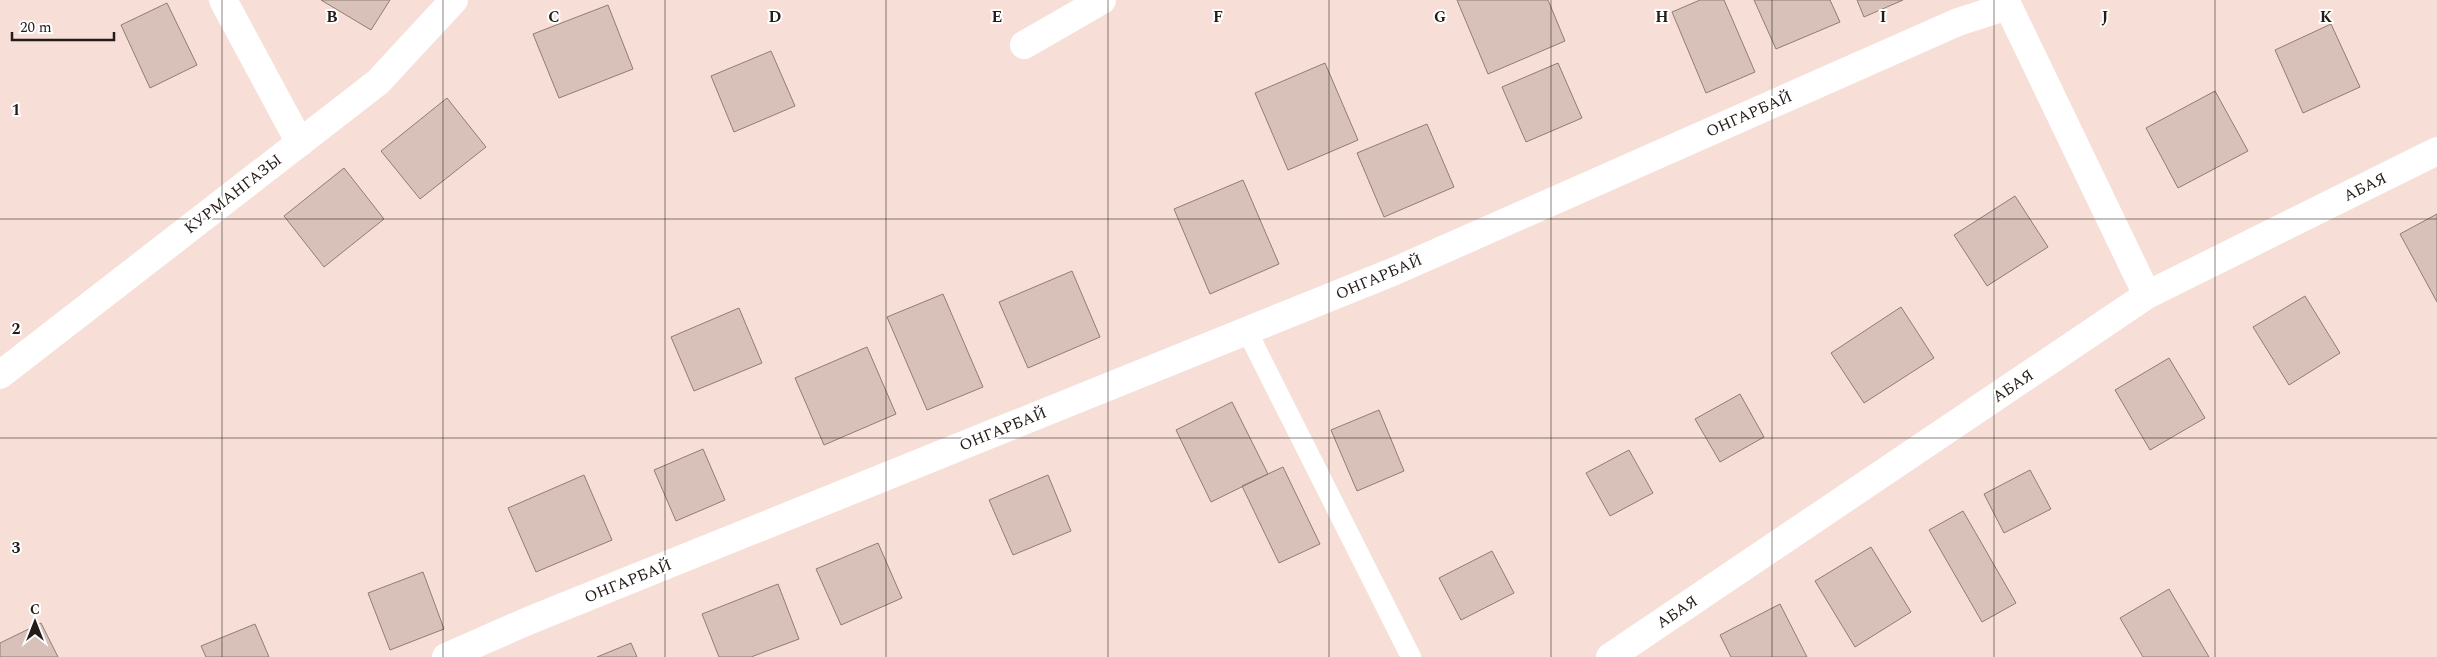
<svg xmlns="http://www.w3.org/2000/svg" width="2437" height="657" font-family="Spectral,serif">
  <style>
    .building { fill: #d8c1b9; stroke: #917c75 }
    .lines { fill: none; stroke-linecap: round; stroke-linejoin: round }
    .lane { stroke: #fff; stroke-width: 20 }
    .street { stroke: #fff; stroke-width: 28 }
    .grid { fill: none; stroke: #241c19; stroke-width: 1; stroke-opacity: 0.55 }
    .labels { text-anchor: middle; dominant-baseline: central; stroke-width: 4; stroke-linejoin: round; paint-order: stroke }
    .street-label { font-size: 16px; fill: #241c19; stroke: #fff }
    .grid-label { font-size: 16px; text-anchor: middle; font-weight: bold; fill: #241c19; stroke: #fff; stroke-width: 4; stroke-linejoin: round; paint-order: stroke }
  </style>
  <rect width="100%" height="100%" fill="#f7dfd7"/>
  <path class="building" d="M321,0h69l-19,30z
    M1457,0h91l17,41 -77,33z
    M1700,0h24l31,72 -49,21 -34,-81z
    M1754,0h76l10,22 -64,27z
    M1857,0h46l-39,17z
    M167,3l30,62 -47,23 -29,-63z
    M608,5l25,64 -74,29 -26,-64z
    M2331,24l29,63 -57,26 -28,-63z
    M771,51l24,55 -61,26 -23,-56z
    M1325,63l33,77 -70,30 -33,-77z
    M1558,63l24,55 -56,24 -24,-55z
    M2215,91l33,60 -70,37 -32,-60z
    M447,98l39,49 -66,52 -39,-48z
    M1427,124l27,63 -70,30 -27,-64z
    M344,168l40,51 -60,48 -40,-51z
    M1243,180l36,84 -69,30 -36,-85z
    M2015,196l33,51 -61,39 -33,-51z
    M2437,214v88l-37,-68z
    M1072,271l28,66 -72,31 -29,-66z
    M943,294l40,93 -56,23 -40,-93z
    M2305,296l35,57 -51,32 -36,-58z
    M1901,307l33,51 -70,45 -33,-50z
    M739,308l23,55 -68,28 -23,-54z
    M867,347l29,67 -72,31 -29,-67z
    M2169,358l36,60 -55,32 -35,-60z
    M1740,394l24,43 -44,25 -25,-43z
    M1232,402l36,72 -57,28 -35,-72z
    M1379,410l25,61 -47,20 -26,-61z
    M703,449l22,51 -49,21 -22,-51z
    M1629,450l24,43 -43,23 -24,-43z
    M1283,467l37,77 -41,19 -37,-77z
    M2030,470l21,39 -47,24 -20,-39z
    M584,475l28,65 -76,32 -28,-64z
    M1048,475l23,56 -58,24 -24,-55z
    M1963,511l53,92 -34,19 -53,-92z
    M878,543l24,55 -61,27 -25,-56z
    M1871,547l40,65 -56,35 -40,-66z
    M1492,551l22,42 -53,27 -22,-42z
    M423,572l21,57 -54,21 -22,-57z
    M778,584l21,55 -48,18h-32l-17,-43z
    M2169,589l40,68h-66l-23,-39z
    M1780,604l27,53h-76l-11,-22z
    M41,623l17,34h-58v-14z
    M255,624l14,33h-63l-5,-11z
    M631,643l6,14h-40z"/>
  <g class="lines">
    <path class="lane" d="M1247,331l164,326"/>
    <path class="street" d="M223,0l77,143
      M1024,45l78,-45
      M0,375l378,-293 76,-82
      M446,657l82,-36 867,-350 563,-249 50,-16 139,289
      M1610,657l537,-362 290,-144"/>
  </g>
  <path class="grid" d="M222,0v657M443,0v657M665,0v657M886,0v657M1108,0v657M1329,0v657M1551,0v657M1772,0v657M1994,0v657M2215,0v657M0,219h2437M0,438h2437"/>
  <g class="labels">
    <g class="street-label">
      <text transform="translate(1749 114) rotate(-24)">ОНГАРБАЙ</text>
      <text transform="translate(2365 187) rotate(-26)">АБАЯ</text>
      <text transform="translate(233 194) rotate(-38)">КУРМАНГАЗЫ</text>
      <text transform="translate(1379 277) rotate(-23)">ОНГАРБАЙ</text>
      <text transform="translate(2013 386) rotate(-34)">АБАЯ</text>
      <text transform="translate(1003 429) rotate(-22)">ОНГАРБАЙ</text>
      <text transform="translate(628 581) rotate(-22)">ОНГАРБАЙ</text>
      <text transform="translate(1677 612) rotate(-34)">АБАЯ</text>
    </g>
  </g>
  <g class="grid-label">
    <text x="332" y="22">B</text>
    <text x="554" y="22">C</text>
    <text x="775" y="22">D</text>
    <text x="997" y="22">E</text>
    <text x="1218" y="22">F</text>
    <text x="1440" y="22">G</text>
    <text x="1662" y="22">H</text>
    <text x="1883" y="22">I</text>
    <text x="2105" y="22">J</text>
    <text x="2326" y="22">K</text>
    <text x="16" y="115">1</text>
    <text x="16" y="334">2</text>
    <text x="16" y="553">3</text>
  </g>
  <g transform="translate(35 622)" stroke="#ffffff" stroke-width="4" paint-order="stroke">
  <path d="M0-4L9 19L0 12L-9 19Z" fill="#241c19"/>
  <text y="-8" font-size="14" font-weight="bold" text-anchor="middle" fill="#241c19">С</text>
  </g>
  <path d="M12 32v8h102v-8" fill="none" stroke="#241c19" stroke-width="2.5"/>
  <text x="20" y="32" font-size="15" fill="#241c19" stroke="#ffffff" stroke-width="4" paint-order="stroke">20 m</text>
</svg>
